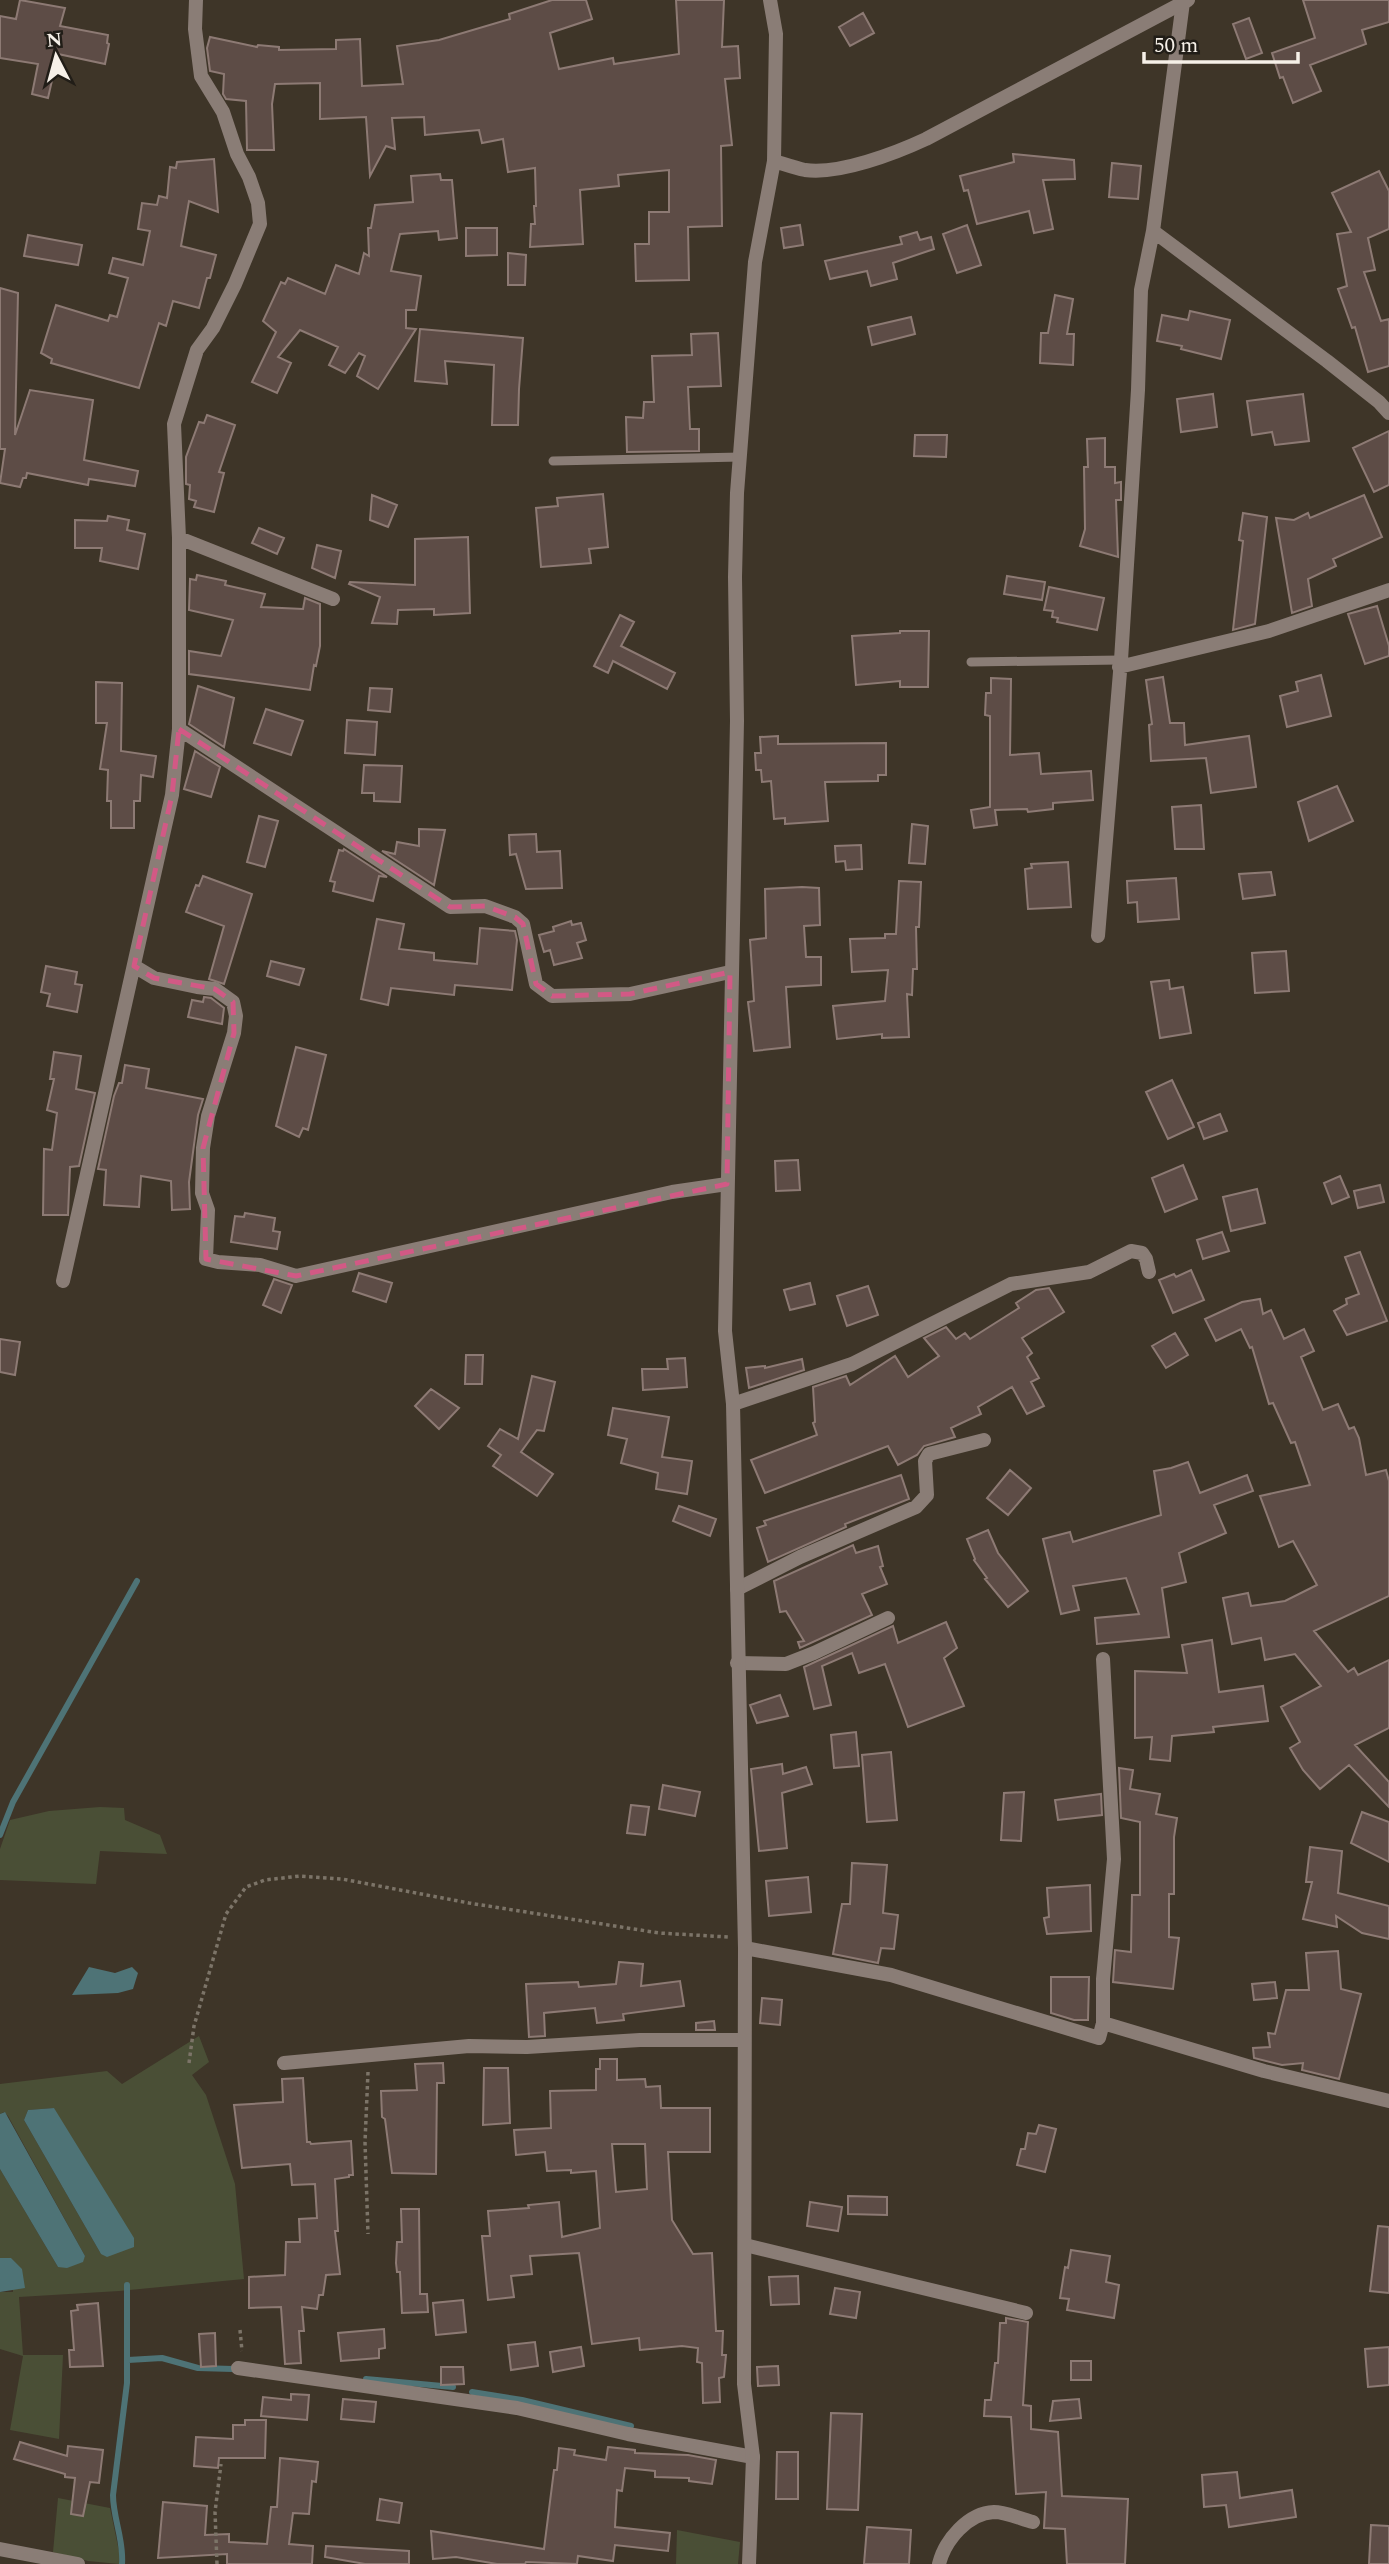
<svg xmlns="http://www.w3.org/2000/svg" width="1389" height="2564" font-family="Spectral,serif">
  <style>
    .green { fill: #4a4f36; fill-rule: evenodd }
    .water { fill: #4e7376 }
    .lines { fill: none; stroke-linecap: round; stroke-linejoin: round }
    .stream { stroke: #4e7376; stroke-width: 6 }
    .building { fill: #5d4c46; stroke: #8d7a74; stroke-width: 2; fill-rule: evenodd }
    .path { stroke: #7c7468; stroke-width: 3.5; stroke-dasharray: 3.5 3.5; stroke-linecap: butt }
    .service { stroke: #8a7d76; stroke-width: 9 }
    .minor { stroke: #8a7d76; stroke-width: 14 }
    .tertiary { stroke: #8a7d76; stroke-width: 14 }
    .marked { fill: none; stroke: #d25985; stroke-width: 5; stroke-dasharray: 14 9; stroke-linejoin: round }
  </style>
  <rect width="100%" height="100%" fill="#3e3528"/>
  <path class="green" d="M100,1807l24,1 1,12 35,15 7,19 -67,-3 -4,33 -96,-4v-31l10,-29 39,-9z
    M199,2036l10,26 -17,13 14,20 29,89 9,95 -125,12 -100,6 4,58h40l-4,84 -49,-9 13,-74 -23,-7v-57h13l-2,-34h-11v-89l58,98 24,-5 3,-6 -77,-140 -4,-4 -4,2v-30l107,-13 15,13zM54,2108l47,146 -77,-134 4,-10z
    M58,2498l52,10 10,48 -1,8 -31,-3 -35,-9z
    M677,2530l63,12 -2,22h-62z"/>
  <path class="water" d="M89,1967l26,6 17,-6 6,6 -5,16 -15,4 -46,2z
    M54,2108l80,130v9l-27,10 -6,-3 -77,-134 4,-10z
    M5,2112l80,144 -2,6 -16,6 -9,-1 -58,-98v-55z
    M0,2258h11l11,11 3,19 -25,4z"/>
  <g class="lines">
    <path class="stream" d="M0,1835l13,-33 124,-221
      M128,2360l34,-2 36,10 35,1 4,-4
      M366,2379l87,8
      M472,2392l50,8 109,26
      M122,2564c2,-24 -9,-46 -9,-69l14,-112v-98"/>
  </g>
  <path class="building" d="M20,0l45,8 -5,18 48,9 -1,8 2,1 -4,20 -47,-10 -10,44 -16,-4 6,-30 -38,-6v-42l16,3z
    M552,0h34l6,19 -42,14 9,36 54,-11 1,6 65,-10 -3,-54h48l-2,47 16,-1 2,32 -15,1 7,66 -11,1 1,80 -34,1 1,53 -53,1 -1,-37h14v-32h20v-42l-51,5 1,11 -39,4 3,54 -53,3 1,-23h4l-1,-18h2l-1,-38 -27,4 -5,-33 -21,4 -3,-13 -54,5 -1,-18 -32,1 3,31 -9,-3 -16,30 -4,-59 -46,2v-36l-45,1 -3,20 2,46h-27l-1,-49 -20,-2 -3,-5 1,-20 -14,-3 -3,-23 3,-11 47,10 1,-2 21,2v3l57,-1v-9l24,-1 2,47 41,-2 -6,-38 42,-6 71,-21 -1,-5z
    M1303,0h86v22l-27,8 4,14 -56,21 11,26 -28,12 -10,-26 -3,1 -8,-25 43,-15z
    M863,13l11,20 -24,13 -11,-19z
    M1249,18l13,35 -16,6 -13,-35z
    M1013,154l61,6 1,19 -32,1 10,49 -19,4 -5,-22 -52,13 -9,-34 -4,1 -4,-15 54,-14z
    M214,159l4,53 -29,-11 -8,45 35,9 -6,23h-3l-8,30 -26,-7 -7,25 -7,-3 -20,65 -88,-25 1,-4 -11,-6 15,-48 52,16 2,-6 7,2 11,-39 -19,-5 4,-15 30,7 7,-34 -12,-2 4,-26 15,2 2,-9 8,2 3,-31 6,1 1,-6z
    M1112,163l29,3 -3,33 -29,-2z
    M1379,171l10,20v38l-21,9 7,32 -11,2 17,49 8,-2v47l-21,6 -13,-45 -3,1 -14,-39 9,-3 -10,-52 14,-2 -19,-39z
    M440,174l1,6h11l5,58 -18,2 -1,-9 -38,3 -9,37 30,5 -5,34h-10v18l10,1 -38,60 -21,-13 8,-20 -6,-3 -14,20 -16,-8 9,-18 -38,-17 -22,27 13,6 -14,30 -25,-11 24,-50 -13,-11 18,-39 4,2 3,-6 37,16 11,-29 23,9 5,-21 5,3 -1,-28h3l4,-23 38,-3 -2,-26z
    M800,225l3,20 -19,3 -3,-20z
    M967,225l14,40 -24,8 -14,-39z
    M466,228h31v27l-31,1z
    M917,232l3,8 11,-3 3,12 -41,14 4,16 -26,7 -4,-15 -37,8 -5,-18 77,-17 -2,-7z
    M28,235l54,10 -4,20 -54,-9z
    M508,253l18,2 -1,30h-17z
    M0,288l18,5 -3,142 15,-45 63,10 -9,60 54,11 -3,15 -46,-7 -1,6 -61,-12 -1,5h-3l-3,9 -20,-4 5,-34h-5z
    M1055,295l18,4 -6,35h7l-1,31 -33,-2 1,-30h7z
    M1190,311l40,9 -9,39 -40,-10 1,-3 -25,-5 5,-26 26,5z
    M911,317l4,17 -43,11 -4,-18z
    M420,329l103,9 -4,51 -1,36h-26l2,-60 -49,-4 2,23 -32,-3z
    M718,333l3,53 -33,1 2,42h9v22l-72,1 -1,-35 17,1 1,-16h10l-2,-46 40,-1 -1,-21z
    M1213,394l4,33 -36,5 -4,-33z
    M1303,394l6,47 -34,4 -3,-13 -20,3 -5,-34z
    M207,415l28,10 -16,47 5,1 -10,39 -20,-5 2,-6 -7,-2 1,-14 -4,-1v-27l13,-35 5,1z
    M1389,431v54l-15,7 -21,-44z
    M915,435h32l-1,22 -32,-1z
    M1105,438v29h10v16l6,-1v18h-5l2,57 -38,-11 5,-17 -1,-62h4l-1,-28z
    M603,494l5,53 -19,2 2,14 -50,4 -5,-59 22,-2 -1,-8z
    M372,495l25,10 -9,22 -18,-7z
    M1364,495l18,42 -49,22 3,7 -28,13 4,27 -20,7 -16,-95 18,2 14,-7 2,5z
    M1243,513l24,4 -12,107 -22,6 10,-89 -4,-1z
    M108,516l21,4 -2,10 18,4 -7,35 -38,-8 2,-13h-27v-28l32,1z
    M259,528l25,10 -7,16 -25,-11z
    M468,537l2,76 -36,2v-6l-36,1 -1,14 -25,-1 8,-26 -31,-13 1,-2 65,3v-46z
    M317,545l24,6 -6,27 -23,-10z
    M197,575l29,6 -1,4 40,9 -4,13 42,2 2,-11 15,6v42l-4,20 -2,-1 -4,25 -121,-16v-23l32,5 12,-36 -44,-10 1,-31 6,1z
    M1007,576l38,6 -3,18 -38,-6z
    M1049,587l55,11 -7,32 -40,-8 1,-4 -6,-1 1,-6 -9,-1z
    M1377,606l12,40v10l-24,8 -17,-50z
    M620,615l14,7 -13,24 54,27 -8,16 -54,-28 -5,12 -14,-7z
    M900,631h29l-1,56h-28v-6l-44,4 -4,-49 48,-3z
    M1321,675l10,41 -44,11 -7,-31 18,-5 -2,-9z
    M1163,677l7,46h14l1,22 64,-9 7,51 -45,6 -5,-35 -55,3 -2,-36 3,-1 -6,-44z
    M991,678l20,1 -1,76 29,-2 2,21 50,-3 2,29 -40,3v6l-25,3 -1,-3 -32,1 2,15 -23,3 -3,-18 19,-3v-91l-5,-1 1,-22h5z
    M96,682l26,1 -1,68 35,5 -3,21 -12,-2 -1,26h-6v27h-23v-27h-4l1,-31 -8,-1 7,-46h-11z
    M198,686l36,12 -10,49 -35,-23z
    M370,688l22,1 -2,23 -22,-2z
    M266,709l37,12 -12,34 -37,-12z
    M347,720l30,2 -2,33 -30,-2z
    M778,736v8l108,-1v32h-8v6l-53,1 3,39 -43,3v-6l-11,1 -3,-38 -9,1 -1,-12h-5l-1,-17h6l-1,-16z
    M195,751l25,16 -9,30 -27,-8z
    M364,765l38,1 -2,36 -26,-1v-8h-12z
    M1337,786l16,35 -44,20 -11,-39z
    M1201,805l3,44h-29l-3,-42z
    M259,816l19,5 -13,46 -18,-5z
    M912,824l16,2 -3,38 -16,-1z
    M419,829l26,1 -11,55 -52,-34 13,3 2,-12 22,4z
    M536,834l1,18 23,-1 2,37 -36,1 -10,-35 -6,1 -1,-20z
    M861,845l1,24 -16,1 -1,-9 -9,1 -1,-16z
    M344,849l43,28 -8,-1 -6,25 -40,-10 2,-9 -5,-1 9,-31 4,1z
    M1068,862l3,45 -43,2 -3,-40 7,-1 -1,-4z
    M1271,872l4,23 -32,4 -4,-25z
    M203,876l49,18 -28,90 -15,-5 15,-53 -38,-14 10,-27 3,1z
    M1176,878l3,41 -41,3 -1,-20 -9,1 -1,-22z
    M899,881l22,1 -2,45h-3l1,42h-4l-1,26 -5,-1 2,43 -27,1v-4l-45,5 -4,-33 52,-5 3,-31 -36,2 -2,-33 35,-1v-4h11z
    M802,887l17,1 1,37 -16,1 2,31h15v28l-35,2 4,60 -36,4 -6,-49 6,-1 -4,-61 16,-2 -1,-49z
    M377,919l27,5 -5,25 35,4v7l43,4 3,-36 35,3 2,9 -5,50 -57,-5 -1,10 -63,-7 -3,17 -27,-6z
    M571,921l1,4 9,-2 5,17 -9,3 5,15 -28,7 -4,-15 -6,2 -5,-17 15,-4 -1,-4z
    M1286,951l3,40 -34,2 -3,-40z
    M271,961l33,8 -5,16 -32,-9z
    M46,966l31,6 -2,12 7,1 -5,27 -30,-6 3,-12 -9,-2z
    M1169,980l1,9 13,-2 8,46 -31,5 -9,-56z
    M204,997l7,1 13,10 -2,16 -34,-7 4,-17 11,2z
    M296,1047l30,8 -18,75 -5,-2 -4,9 -23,-11z
    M54,1052l27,4 -5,33 19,4 -16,73 -9,1 -2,48h-25l1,-66 8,1 5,-37 -10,-3 7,-31h-4z
    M125,1065l24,4 -3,19 57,11 -5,16 -9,67 1,27 -18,1 -1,-29 -30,-5 -2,31 -35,-2 2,-35 -8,-1 16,-73 5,-13h3z
    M1172,1080l22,47 -26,12 -22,-47z
    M1220,1114l7,17 -23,8 -6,-16z
    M798,1160l2,30 -24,1 -1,-30z
    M1183,1165l14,34 -32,13 -13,-34z
    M1340,1176l9,21 -17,7 -8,-21z
    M1380,1185l4,17 -26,6 -4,-17z
    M1257,1189l8,34 -34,8 -8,-34z
    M245,1213l30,5 -2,13 7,1 -3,17 -46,-7 4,-26 9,1z
    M1222,1232l7,19 -26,8 -6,-19z
    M1360,1252l27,69 -40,14 -13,-24 13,-7 -1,-5 13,-5 -14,-37z
    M1191,1270l13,30 -31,13 -14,-33 15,-6 2,3z
    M359,1273l33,10 -6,19 -33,-11z
    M274,1279l18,6 -11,28 -18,-8z
    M810,1283l5,21 -25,6 -6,-20z
    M868,1286l10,29 -31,11 -10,-30z
    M1049,1288l15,24 -42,26 10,15 -5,4 12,21 -8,4 13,24 -17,8 -15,-27 -34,20 3,7 -30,14 4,9 -31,9 -7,9 -19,10 -10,-19 -123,47 -14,-33 66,-25 -4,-12 2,-1 -2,-35 33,-11 4,9 45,-29 13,21 31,-21 -15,-18 22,-11 10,12 9,-6 5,6 49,-31 -3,-5 20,-13z
    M1260,1299l3,15 8,-4 13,29 20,-10 10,22 -13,6 22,53 15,-6 11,25 5,-2 5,11 7,37 20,-5 3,11v115l-75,35 34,41 6,-4 4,7 31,-15v68l-34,17 34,37v25l-40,-42 -29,24 -17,-19 -13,-22 10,-6 -19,-35 40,-21 -26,-32 -30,6 -4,-22 -29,6 -9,-46 25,-5 3,13 34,-5 32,-16 -24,-44 -14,6 -19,-51 50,-11 -15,-43 -4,1 -18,-40 -4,1 -17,-57 -2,1 -9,-19 -25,12 -11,-22 37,-17z
    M1175,1333l13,22 -22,13 -14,-22z
    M0,1339l20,3 -5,33 -15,-3z
    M466,1355h17l-1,29h-17z
    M685,1358l2,29 -44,3 -1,-21h26l-1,-10z
    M802,1359l2,11 -55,18 -3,-20 19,-2v2z
    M532,1376l23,6 -11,49 -7,-1 -16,22 32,22 -16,22 -44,-30 8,-11 -13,-9 12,-17 18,10z
    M431,1389l28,19 -20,21 -24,-23z
    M613,1408l56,9 -7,40 30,4 -5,33 -31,-5 2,-16 -37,-10 6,-24 -19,-4z
    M1188,1462l12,31 47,-18 6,16 -39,14 12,28 -47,20 7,29 -24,6 7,49 -72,7 -2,-26 44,-4 -13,-36 -53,8 6,24 -18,4 -18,-75 27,-7 3,10 88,-27 -7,-44 17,-3z
    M1010,1470l21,18 -23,27 -21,-17z
    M901,1475l8,24 -64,25 1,3 -78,35 -11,-34 9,-3 -2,-4z
    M679,1506l37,13 -6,17 -37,-15z
    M988,1530l10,23 30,38 -20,16 -23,-28 2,-1 -13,-18 1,-1 -8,-20z
    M853,1545l3,8 22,-7 5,20 -3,1 7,17 -25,10 10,21 -72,33 -2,-6 6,-1 -18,-30 -6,1 -6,-31z
    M946,1622l11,26 -13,10 20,48 -56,21 -23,-63 -26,9 -7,-20 -30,13 9,39 -17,4 -10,-42 89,-41 5,17z
    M1212,1640l7,52 44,-6 5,35 -55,6 1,5 -42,4 -2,25 -20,-2 2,-22 -17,1v-67l52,2 -5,-28z
    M780,1695l8,21 -31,7 -7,-18z
    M856,1732l3,34 -25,2 -3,-33z
    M891,1752l6,68 -30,2 -5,-67z
    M782,1764l1,10 23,-7 6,17 -30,9 5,55 -28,3 -8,-82z
    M1119,1768l14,2 -3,19 30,5 -4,20 21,4 -3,19v57h-5v43l10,1 -6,51 -60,-7 2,-32 16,2 1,-57h8v-73l-19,-4z
    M663,1785l37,7 -5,24 -36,-7z
    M1024,1792l-3,49 -20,-1 3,-47z
    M1101,1794l1,21 -44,5 -3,-20z
    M631,1805l18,2 -4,28 -18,-2z
    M1362,1812l27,10v40l-38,-19z
    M1310,1847l32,4 -4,42 51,13v33l-27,-6 -26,-17 1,11 -34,-8 9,-37h-6z
    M852,1863l35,2 -4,48 15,2 -4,34 -13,-1 -3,15 -45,-9 9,-50h8z
    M808,1877l3,35 -42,4 -3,-35z
    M1090,1885l1,46 -44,3 -3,-16 5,-1 -2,-29z
    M1338,1951l3,38 20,5 -22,85 -37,-9 1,-7 -21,2 -28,-7 -1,-10 17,-1 -2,-14 7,1 11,-44h23l-3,-37z
    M619,1962l24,2 -2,22 39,-5 4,25 -61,8 1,6 -27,3 -2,-15 -51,5 1,23 -16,1 -3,-53 52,-2 1,5 37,-3z
    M1051,1977h38l-1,43h-14l-23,-7z
    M1275,1982l2,16 -23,2 -2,-16z
    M762,1998l20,2 -2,25 -20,-2z
    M714,2021l1,9h-19v-7z
    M600,2059h17v21l28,-1 1,8 14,-1 1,22h49v44h-42l4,68 21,34 19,-1 4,78h7l-1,24h4l-2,22 -5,1 1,24 -17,1 -1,-40 -5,-1 1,-14 -16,-2 -42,4 -1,-12 -47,6 -13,-91 -49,3 2,18 -21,2 3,21 -26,3 -6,-64h8l-2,-25 41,-3 -1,-3 31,-3 3,35 38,-9 -4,-57 -25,2v-3l-24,1 -2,-19 -29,3 -2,-25 37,-2 -1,-37 46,-1v-21h4zM612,2144h33l2,45 -31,3z
    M443,2063l1,20h-7l-1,91 -44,-1 -7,-54 -3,-2 -1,-26 36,-1 -2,-26z
    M484,2068h24l2,55 -27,2z
    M303,2078l4,64h3l1,2 40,-3 2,34h-4v2l-14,2 3,52h-3l5,43 -14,1 -3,20h-4l-2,14 -15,-2 2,24h-5l2,32 -16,1 -4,-57 -32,1v-31l36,-2 1,-33h14l-1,-23 18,-1 -2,-34 -23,1 -2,-21 -48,4 -8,-63 49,-3 -1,-23z
    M1039,2125l17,4 -11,43 -28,-7 4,-16h4l3,-16 8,1z
    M848,2196l39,1v18l-39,-1z
    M810,2202l32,5 -4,24 -31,-5z
    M401,2209h18l1,85h7l1,18 -26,1 -2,-41h-3l-1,-9 1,-21h5z
    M1378,2226l11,1v66l-19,-2z
    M1071,2250l39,6 -4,26 13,3 -5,33 -47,-8 2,-11 -9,-1 5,-31 3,1z
    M798,2276l1,28 -28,1 -2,-28z
    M835,2288l25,4 -4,26 -26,-4z
    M463,2300l3,32 -30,3 -3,-32z
    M98,2303l5,63 -33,1 -1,-17h5l-3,-39 7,-1 -1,-5z
    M1006,2318l22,4 -5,83 8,1v23l27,3 4,64 66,3 -3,65h-58l-2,-35 -21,-1 2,-36 -30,2 -5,-77 -27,-1 1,-16h6l4,-37h3l2,-40h6z
    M384,2329l1,19 -6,1v9l-38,3 -3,-28z
    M215,2333l1,33 -15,1 -2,-33z
    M535,2342l3,24 -27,4 -3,-25z
    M581,2347l3,19 -31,6 -3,-20z
    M1389,2347v38l-21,2 -3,-38z
    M1071,2361h20v19h-20z
    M778,2366l1,19 -21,1 -1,-19z
    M441,2367h22l1,17 -23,1z
    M291,2394l18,1 -2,25 -46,-4 2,-19 28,3z
    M343,2399l33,3 -2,20 -33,-3z
    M1079,2399l2,19 -31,3 3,-20z
    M831,2413l31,1 -4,96 -31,-1z
    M245,2420h21l-1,38h-46l-1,10 -24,-2 2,-29 37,2v-14h12z
    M20,2442l47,14 1,-10 35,4 -4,33 -9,-1 -7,34 -12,-2 4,-36 -10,-1v-3l-51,-15z
    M608,2447l27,3v3l53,2 28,5 -4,24 -23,-3v-3l-34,-1v-6l-30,-3 -3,23 -5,-1 -2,37 55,6 -2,18 -53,-6 -2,16 -35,-5 -1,8 -51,-2 -1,2h-28l-41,-7 -23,2 -2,-28 113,18 10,-79h3l2,-22 16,2 -1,5 32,5z
    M777,2452h21v47h-22z
    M280,2458l38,4 -2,20 -4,-1 -3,33 -16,-1 -4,31 24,2 -1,18h-85v-10l-69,4 5,-56 44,4 -2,29 24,-1v8l38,2 4,-37h6z
    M1237,2472l3,26 52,-8 4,27 -67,10 -3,-22 -22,2 -2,-32z
    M380,2499l22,4 -3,20 -22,-3z
    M1371,2525l18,1v38h-20z
    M867,2527l44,3 -2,34h-45z
    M326,2546l83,5v13h-44l-40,-7z"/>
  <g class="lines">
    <path class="path" d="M189,2063l5,-37 32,-112 20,-27 19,-7 35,-4 42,3 127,24 190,30 69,4
      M368,2072l-3,70 3,92
      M240,2330l2,21
      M217,2564l-2,-52 6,-48"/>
    <path class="service" d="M553,461l188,-4
      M971,662l150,-2"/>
    <path class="minor" d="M1183,2l-30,229 174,130 52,41 10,11
      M179,538l154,61
      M1119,667l150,-36 120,-41
      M179,729l271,178 35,-1 30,11 8,7 13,60 16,12 78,-2 100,-22
      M1098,936l23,-276 17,-270 3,-100 12,-59
      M134,966l20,12 43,9 18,2 18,13 3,14 -2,17 -26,83 -5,32 -1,45 6,17 -2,49 12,3 42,3 36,11 376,-84 55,-8
      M63,1281l109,-486 7,-66v-191l-5,-114 23,-74 16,-22 22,-44 25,-60 -2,-21 -9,-26 -12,-23 -14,-42 -22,-36 -6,-47 1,-29
      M733,1404l119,-40 159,-80 78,-12 42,-21 11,2 4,6 3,13
      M737,1589l63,-32 116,-50 11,-12 -2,-34 4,-7 55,-14
      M737,1663l49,1 28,-11 74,-35
      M745,1948l146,27 208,63 4,-15 161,48 125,30
      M1103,2023v-44l11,-120 -11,-200
      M284,2063l185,-17 58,1 113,-7h104
      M745,2245l281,68
      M238,2368l279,40 111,26 125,23
      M0,2549l78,15
      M939,2564c6,-24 29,-51 55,-52 12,0 27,7 39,10"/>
    <path class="tertiary" d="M770,0l6,34 -2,127c10,3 21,7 31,9 34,5 91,-17 121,-31l262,-139
      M749,2564l4,-107 -9,-73 1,-436 -12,-544 -8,-73 12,-610 -2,-144 2,-84 18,-231 19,-101"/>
  </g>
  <path class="marked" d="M179,729l271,178 35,-1 30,11 8,7 13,60 16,12 78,-2 100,-22 -3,212 -431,92 -90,-17 -3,-111 31,-115 -1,-31 -18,-13 -61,-11 -20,-12 38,-171z"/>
  <g transform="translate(56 56) rotate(354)" stroke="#211d17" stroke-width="5" paint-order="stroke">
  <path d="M0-5L12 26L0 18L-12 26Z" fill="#f6f0e8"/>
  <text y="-10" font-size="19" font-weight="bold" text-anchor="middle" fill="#f6f0e8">N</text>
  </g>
  <path d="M1144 52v10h154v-10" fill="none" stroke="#f6f0e8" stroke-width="3.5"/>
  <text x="1154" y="52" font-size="21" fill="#f6f0e8" stroke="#211d17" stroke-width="5" paint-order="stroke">50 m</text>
</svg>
